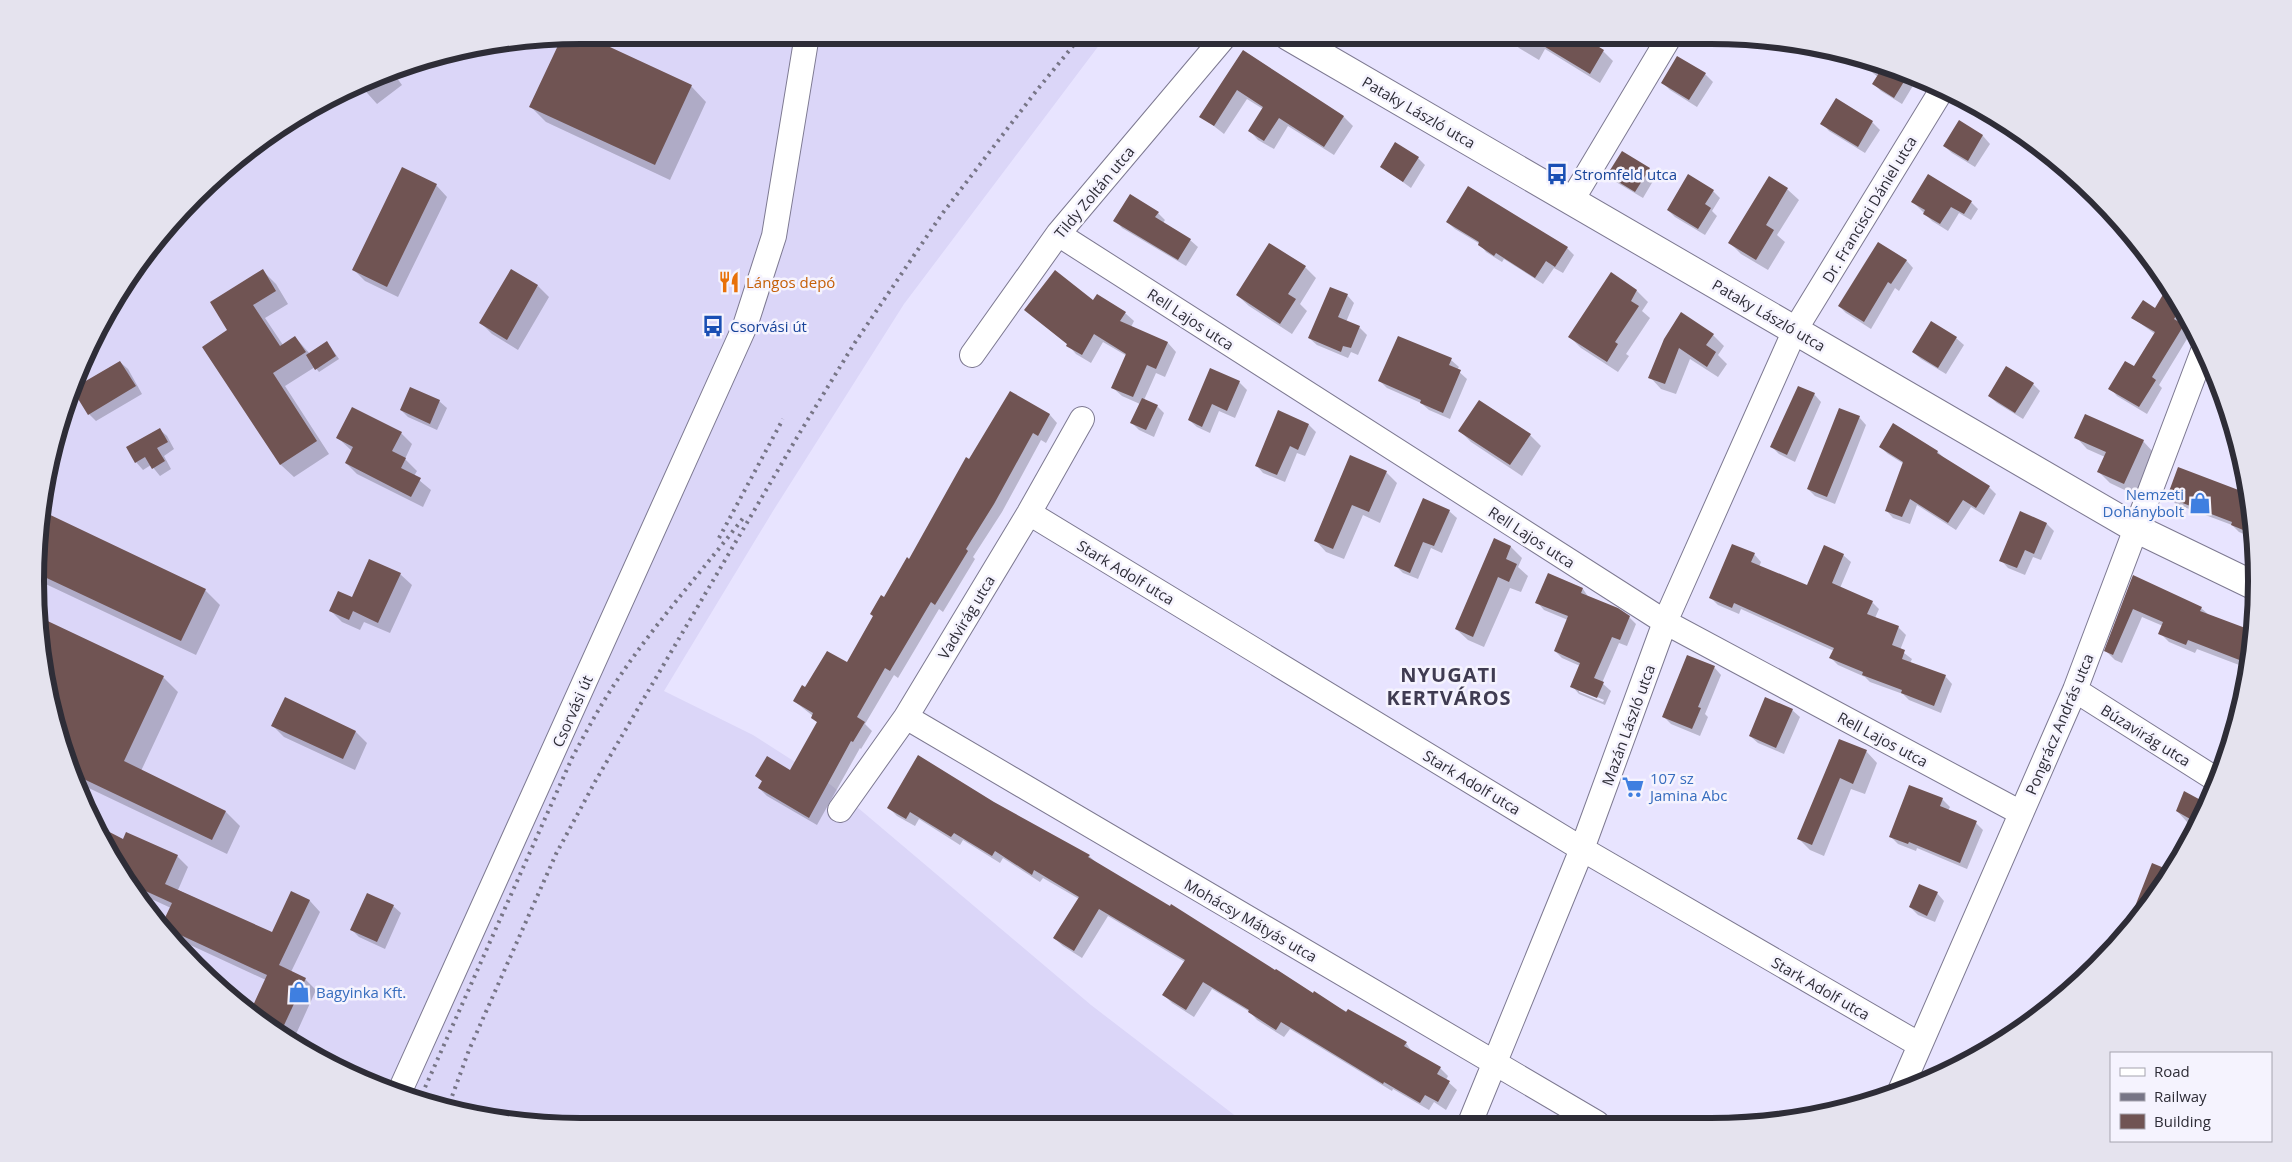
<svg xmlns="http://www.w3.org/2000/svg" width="2292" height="1162" font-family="'Open Sans',sans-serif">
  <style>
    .built { fill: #dbd6f8 }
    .shadow { fill: #0003; fill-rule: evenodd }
    .building { fill: #705453 }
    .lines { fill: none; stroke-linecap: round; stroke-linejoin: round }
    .minor-casing { stroke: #7d7991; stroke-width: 26 }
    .tertiary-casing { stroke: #7d7991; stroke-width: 30 }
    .minor { stroke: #fff; stroke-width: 24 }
    .tertiary { stroke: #fff; stroke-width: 28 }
    .rail { stroke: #777586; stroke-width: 4; stroke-dasharray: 2.5 5; stroke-linecap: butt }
    .labels { text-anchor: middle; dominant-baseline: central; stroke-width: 5; stroke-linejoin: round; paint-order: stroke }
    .street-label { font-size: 15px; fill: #2e2d37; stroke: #f5f3fe }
    .transit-label { font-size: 15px; fill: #164399; stroke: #f5f3fe; text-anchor: start }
    .food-label { font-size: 15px; fill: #c56008; stroke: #f5f3fe; text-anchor: start }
    .shop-label { font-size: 15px; fill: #366cbe; stroke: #f5f3fe; text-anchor: start }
    .district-label { font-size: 20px; font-weight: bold; letter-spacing: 1px; fill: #3f3b51; stroke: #f5f3fe }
    .rim { fill: none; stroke: #2e2d37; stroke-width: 6 }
  </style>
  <rect width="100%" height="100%" fill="#e8e4ff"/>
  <path class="built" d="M581,35l525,1 -202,268 -131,207 -109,180 89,44 78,50 260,220 155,119 -700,2 -106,-18 -100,-37 -63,-36 -82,-68 -47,-54 -57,-90 -27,-67 -24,-103 -5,-72 11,-107 30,-102 32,-64 63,-87 77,-73 60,-40 97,-44 70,-19z"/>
  <path class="shadow" d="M581,35l110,51 15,16 -36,78 -124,-58 -15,-15 32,-70z
    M1510,36h69l24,15 10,10 -13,22 -55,-34 -6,11 -20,-12 -10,-10z
    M1243,51l101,66 9,9 -19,29 -46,-29 -14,23 -16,-9 -9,-10 14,-21 -16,-10 -23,35 -23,-18z
    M1678,58l27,16 8,8 -16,25 -27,-17 -7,-7z
    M1868,60l49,19 -15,25 -21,-13 -7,-7 4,-7 -14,-11z
    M391,70l11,15 -25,19 -17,-19z
    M1872,122l8,8 -15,23 -36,-22 -7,-8z
    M1959,122l24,14 7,8 -15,23 -23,-14 -8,-7z
    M1418,158l7,7 -14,23 -30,-22z
    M1649,169l7,7 -13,22 -27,-16 -7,-7z
    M1769,178l18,11 12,11 -22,35 8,7 -17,28 -27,-16 -11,-11z
    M436,185l11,12 -49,100 -33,-16 -11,-11z
    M1713,191l7,7 -8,13 5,5 -12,19 -30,-18 -7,-7z
    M1913,202h58l7,7 -7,11 -12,-7 -11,18 -16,-10z
    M1158,213l7,7 -2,3 27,17 8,7 -12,19 -64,-38 -7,-8z
    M1447,222l120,26 7,7 -11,18 -9,-5 -11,16 -39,-25 -2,3 -16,-10 -6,-8 -25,-15z
    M1906,260l7,8 -14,23 -4,-3 -24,41 -25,-16 -7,-7z
    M1305,267l11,11 -16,26 7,7 -15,23 -43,-28 -12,-11z
    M263,271l13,13 12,20 -23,14 18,27 12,-8 15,17 20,-8 9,13 -20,13 -4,-5 -30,19 44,68 -35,23 -13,-12 -77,-118 25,-16z
    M1611,274l26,17 11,11 -6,9 8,7 -24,36 3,2 -11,16 -37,-24 -11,-11z
    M538,286l11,11 -31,53 -26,-16 -11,-11z
    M2169,287l15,21 3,8 -5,9 8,9 -31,51 3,3 -15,26 -30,-18 -7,-8 24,-20 21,-34 -22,-16 22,-9z
    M1347,295l7,8 -8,19 13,5 8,8 -9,20 -7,-3 -3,6 -31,-13 -8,-7z
    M1094,302l31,11 9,8 -3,6 37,16 8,9 -11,25 -9,-4 -12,27 13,6 7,7 -10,24 -15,-7 -7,-7 8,-19 -18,-8 -9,-8 14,-32 -24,-14 -12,21 -15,-9 -8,-9 -43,-36z
    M1713,335l11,11 -6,9 9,9 -9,13 -28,-18 -14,35 -15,-5 -11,-12 15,-38z
    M1398,337l53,23 8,7 -2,3 10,9 -17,40 -21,-9 -8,-7 -34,-15 -7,-7z
    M1956,338l8,7 -18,29 -25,-15 -8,-7z
    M120,362l8,7 14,25 -46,27 -7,-7z
    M2213,372l5,11 -7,-7z
    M1239,382l8,8 -12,28 -16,-7 -9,22 -13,-6 -8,-7z
    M2033,384l7,7 -17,28 -26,-16 -8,-7z
    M1010,393l40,22 7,8 -11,20 -5,-3 -39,72 -29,45 2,2 -32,53 -4,-3 -41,69 -4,-3 -29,49 7,7 -11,18 -1,-1 -43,77 -50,-29 -8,-8 4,-6 -6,-6 34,-5 27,-48 -6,-6 1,-1 -19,-15 12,-12 41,-25 37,-65 26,-38z
    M1814,394l7,8 -26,60 -16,-8 -7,-7z
    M439,401l8,7 -10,22 -29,-13 -7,-7z
    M1859,417l7,8 -31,79 -20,-8 -7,-7z
    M1309,425l7,7 -11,24 -8,-3 -12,29 -22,-9 -7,-8z
    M1893,425l45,27 7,7 44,28 7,7 -12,21 -13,-8 -15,23 -39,-25 -7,19 -17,-6 -7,-8 18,-46 -16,-10 -8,-7z
    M159,429l8,7 7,13 -10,7 7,13 -11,7 -9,-11 -8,5 -7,-8z
    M1460,431l70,4 11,11 -19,30 -51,-34z
    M401,433l11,11 -7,15 12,12 -3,5 17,14 -8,17 -66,-33 -11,-11 6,-12 -14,-13z
    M2076,437l67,4 11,12 -19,42 -25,-12 -11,-11 6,-15 -18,-8z
    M53,448l7,10 -12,7z
    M1386,472l11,11 -17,40 -17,-8 -19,44 -18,-7 -11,-12z
    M2247,486l5,23 1,29 -14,-6 -7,-7 -56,-21 -8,-8 76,-3z
    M1449,511l8,7 -15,35 -11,-5 -13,31 -15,-6 -7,-7z
    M42,512l163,78 15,15 -24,50 -161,-76z
    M2021,513l26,11 7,7 -13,29 -8,-3 -8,18 -17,-7 -7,-8z
    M1494,540l17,7 11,11 -4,9 10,9 -7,16 -11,-4 -26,59 -16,-7 -12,-11z
    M1754,554l7,8 -2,5 48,20 36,-32 8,7 -11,26 32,14 7,7 -4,9 23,9 8,8 -6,15 12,9 -2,4 35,13 7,8 -11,29 -32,-13 -6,-6 -33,-12 -5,-5 -27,-12 -7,-7 3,-7 -93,-42 -2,5 -21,-9 -7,-7z
    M400,574l12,11 -22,48 -26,-11 -4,8 -18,-8 -11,-11z
    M2134,577l67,31 8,7 39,15 5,5 -6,33 -50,-19 -2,4 -26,-11 -9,-9 3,-7 -21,-9 -20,46 -7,-3 -9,-9z
    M1583,589l6,9 40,19 7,7 -9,22 -8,-3 -17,40 9,8 -6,14 -26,-11 -7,-8 8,-20 -18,-8 -7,-7 13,-31 -24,-10 -7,-8zM1579,689l25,11 -1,2 -24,-10z
    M37,617l126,60 15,15 -37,79 85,41 14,14 -13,28 -153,-73 -10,-25 -24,-103z
    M1714,667l7,8 -16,39 3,3 -8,19 -29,-12 -8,-8z
    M1792,710l8,7 -16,37 -26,-11 -8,-7z
    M273,726l83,6 11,11 -12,27 -71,-33z
    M1839,740l27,11 11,12 -12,31 -14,-5 -27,67 -14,-6 -11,-11z
    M1942,799l8,8 -2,4 28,12 7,7 -16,39 -50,-21 -1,3 -18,-7 -8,-8z
    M993,803l96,53 9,8 215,130 93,49 7,10 27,15 8,8 -2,4 11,10 -11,20 -12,-8 -5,8 -36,-21 -1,2 -102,-62 -6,8 -27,-17 -7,-8 -38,-23 -18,28 -22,-14 -8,-8 21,-33 -77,-46 -26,42 -19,-12 -9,-8 25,-39 -36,-21 -3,4 -37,-24 -3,5 -37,-23 -3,5 -41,-26 -4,7 -18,-10 -8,-8z
    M2207,806l-10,21 -9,-4 -11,-12z
    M93,825l31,15 53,16 11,11 -10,23 94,44 19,-41 19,8 10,11 -29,60 14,7 11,11 -24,53 -15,-8 -26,-22 15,-33 -93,-43 -11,-11 9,-18 -37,-17z
    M1937,893l7,8 -9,21 -17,-7 -8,-8z
    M393,906l8,7 -16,36 -26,-12 -7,-7z"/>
  <path class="building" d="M584,35l108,50 -37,80 -126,-58 33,-70z
    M1527,36h54l23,14 -14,24z
    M1243,50l101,66 -20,31 -45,-29 -15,23 -16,-10 15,-24 -26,-17 -23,36 -15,-9z
    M1677,56l29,17 -17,27 -28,-17z
    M1884,65l24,10 -14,23 -22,-14z
    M1836,98l37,23 -15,26 -38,-23z
    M1959,120l24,15 -15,26 -25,-15z
    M1395,142l24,15 -16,25 -23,-15z
    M1622,151l28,17 -15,24 -28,-17z
    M402,167l35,17 -50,103 -35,-17z
    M1688,174l26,16 -9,14 6,4 -13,21 -31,-19z
    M1928,174l44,27 -8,13 -13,-7 -11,17 -17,-10 2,-4 -14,-8z
    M1769,176l19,12 -22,37 8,5 -18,30 -28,-17z
    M1468,186l100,61 -13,20 -9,-6 -11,17 -39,-25 -2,3 -16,-11 1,-3 -33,-20z
    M1130,194l29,18 -4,5 36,22 -13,21 -65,-39z
    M1878,242l29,18 -16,24 -3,-2 -24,40 -26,-16z
    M1269,243l37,23 -18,28 8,5 -16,25 -44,-29z
    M263,269l13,22 -23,14 27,41 15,-10 11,16 -33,21 44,68 -37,24 -78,-118 25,-17 -17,-28z
    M511,269l27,16 -31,55 -28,-17z
    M1055,270l38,30 4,-6 29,18 -6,9 48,21 -12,27 -9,-4 -14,32 -22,-9 15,-34 -32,-20 -12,21 -16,-9 1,-2 -43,-34z
    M1611,272l26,18 -6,11 8,5 -24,36 3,2 -11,18 -39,-25z
    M2168,286l14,20 -8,13 10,6 -32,52 4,3 -17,27 -31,-18 17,-28 9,5 21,-34 -24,-14 12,-18 12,8z
    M1330,287l18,7 -10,23 22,9 -9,22 -8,-2 -2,6 -33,-14z
    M1681,312l33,22 -8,11 10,7 -9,15 -28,-19 -14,36 -17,-6 16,-39z
    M1931,321l26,16 -19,31 -26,-16z
    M1398,336l54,22 -3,7 12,5 -18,43 -23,-10 1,-3 -43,-19z
    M327,341l9,15 -21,14 -9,-15z
    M120,361l16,25 -48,29 -16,-26z
    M2006,366l28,17 -19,30 -27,-17z
    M1210,368l30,13 -13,30 -15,-7 -10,23 -14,-7z
    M1798,386l17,7 -28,62 -17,-8z
    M410,387l30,13 -10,24 -30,-14z
    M1010,391l40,23 -12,22 -5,-3 -39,71 -28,45 2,2 -33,54 -4,-3 -41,69 -5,-3 -28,49 8,5 -12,20 -2,-1 -42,77 -51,-30 4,-7 -7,-5 12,-20 23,14 27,-48 -6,-4 2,-5 -20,-12 9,-16 3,2 22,-36 20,11 26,-46 -3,-2 11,-19 3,2 23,-40 2,2 57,-102 3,2z
    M1142,398l16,7 -12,25 -16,-7z
    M1479,400l52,34 -21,31 -52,-34z
    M352,407l50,25 -10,19 14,7 -5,10 20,10 -10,19 -66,-34 8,-16 -17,-9z
    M1839,408l21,8 -33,81 -20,-8z
    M1278,410l31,14 -11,26 -8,-4 -13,29 -22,-9z
    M2085,414l59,26 -20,44 -27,-12 9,-20 -32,-14z
    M1893,423l45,28 -1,2 53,33 -14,22 -13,-8 -15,23 -38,-24 -8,18 -17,-6 18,-49 -24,-15z
    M160,428l8,14 -11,6 8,13 -13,8 -7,-12 -10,6 -9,-16z
    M1350,455l37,16 -18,41 -17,-7 -19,44 -19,-8z
    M2178,467l71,27 3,15 1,25 -22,-9 1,-3 -65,-25z
    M1423,498l27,12 -16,36 -11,-4 -13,31 -16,-7z
    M42,511l164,78 -25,52 -145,-68z
    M2020,511l27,12 -13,31 -9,-4 -8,18 -18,-7z
    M1494,538l17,8 -5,13 11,5 -8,18 -11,-5 -25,60 -18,-8z
    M1732,544l23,9 -4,9 56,23 17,-40 20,9 -12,29 41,18 -6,13 32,12 -7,19 13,5 -3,9 44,16 -12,31 -33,-13 1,-3 -40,-15 1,-3 -34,-14 5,-10 -100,-45 -2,5 -23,-10z
    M369,559l32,14 -23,50 -25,-12 -4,9 -20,-9 9,-20 14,6z
    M1548,573l35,15 -2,5 37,15 12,8 -10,24 -8,-3 -18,41 10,4 -7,16 -27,-11 10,-24 -26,-12 14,-35 -33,-13z
    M2133,575l69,32 -2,4 48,18 -5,14 5,2 -6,16 -54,-21 -2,5 -28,-11 5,-12 -30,-13 -20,46 -9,-4z
    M37,616l127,60 -40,85 102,50 -14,29 -141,-67 -7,-17 -24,-103z
    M1687,655l28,11 -17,41 3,1 -9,21 -30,-12z
    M285,697l71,34 -13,28 -72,-33z
    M1765,697l28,12 -17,39 -27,-12z
    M1839,739l28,11 -14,34 -13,-6 -28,67 -15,-6z
    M918,755l76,47 96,53 -2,2 82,49 1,-2 104,66 1,-1 37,24 1,-2 32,21 2,-3 59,33 -3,4 37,21 -4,7 13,7 -12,21 -13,-7 -5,8 -36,-21 -1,2 -102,-62 -5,8 -28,-18 1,-2 -46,-28 -17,28 -24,-15 23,-35 -86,-51 -25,42 -21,-13 26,-41 -45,-27 -2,5 -37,-24 -3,5 -38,-23 -3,4 -41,-25 -4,7 -19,-11z
    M1909,785l34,13 -3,8 37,15 -17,42 -51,-21 -1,2 -19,-7z
    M2184,791l24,13 -9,20 -23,-13z
    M92,823l31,16 3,-7 52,23 -13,29 107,48 19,-41 19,9 -31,65 27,13 -27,58 -29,-24 17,-37 -106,-49 11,-23 -42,-19z
    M2152,863l17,7 -28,42 -7,-3z
    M1919,884l19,8 -11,24 -18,-9z
    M367,893l27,12 -17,37 -27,-12z"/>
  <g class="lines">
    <g class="minor-casing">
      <path id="minor" d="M1572,200l98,-164
        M1058,234l607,388 356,191
        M972,355l86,-121 167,-198
        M1029,513l553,336 338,196
        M2075,690l142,90
        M906,717l691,406
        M840,810l66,-93 123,-204 53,-94
        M1900,1091l175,-401 128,-339
        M399,1093l346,-767 29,-90 33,-201
        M1470,1123l112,-274 83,-227 130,-292 148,-242"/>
    </g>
    <g class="tertiary-casing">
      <path id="tertiary" d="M1288,36l847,492 120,58"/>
    </g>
    <use href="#minor" class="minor"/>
    <use href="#tertiary" class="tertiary"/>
    <path class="rail" d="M719,538l64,-119
      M419,1101l153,-343c15,-28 30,-56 48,-82 37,-55 83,-106 124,-159
      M447,1110l22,-60 87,-196 40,-74 203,-346 55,-90 88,-130 95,-124 45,-55"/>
  </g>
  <defs>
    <g id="bus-bare" transform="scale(1.725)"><path d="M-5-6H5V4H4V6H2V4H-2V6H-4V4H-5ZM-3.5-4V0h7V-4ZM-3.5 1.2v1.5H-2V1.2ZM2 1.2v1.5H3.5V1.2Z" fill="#1a4fb4" stroke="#f5f3fe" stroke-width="2.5" paint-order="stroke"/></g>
    <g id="restaurant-bare" transform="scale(1.725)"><path d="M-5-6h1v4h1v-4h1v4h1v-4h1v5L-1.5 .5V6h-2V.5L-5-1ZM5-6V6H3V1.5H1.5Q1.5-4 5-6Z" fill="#e8710a" stroke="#f5f3fe" stroke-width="2.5" paint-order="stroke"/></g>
    <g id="shop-bare" transform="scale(1.725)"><path d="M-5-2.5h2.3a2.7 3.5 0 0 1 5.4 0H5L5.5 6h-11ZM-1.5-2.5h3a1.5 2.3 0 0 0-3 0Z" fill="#3f7fe0" stroke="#f5f3fe" stroke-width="2.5" paint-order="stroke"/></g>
    <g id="supermarket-bare" transform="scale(1.725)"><path d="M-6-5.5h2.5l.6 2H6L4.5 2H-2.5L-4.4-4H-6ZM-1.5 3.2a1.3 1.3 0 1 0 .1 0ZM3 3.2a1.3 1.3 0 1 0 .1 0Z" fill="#3f7fe0" stroke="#f5f3fe" stroke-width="2.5" paint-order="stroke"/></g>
  </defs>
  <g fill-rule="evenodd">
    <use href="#bus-bare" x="1557" y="174"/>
    <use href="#restaurant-bare" x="729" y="282"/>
    <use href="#bus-bare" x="713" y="326"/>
    <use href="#shop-bare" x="2200" y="503"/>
    <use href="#supermarket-bare" x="1633" y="787"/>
    <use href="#shop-bare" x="299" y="992"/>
  </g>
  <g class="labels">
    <g class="street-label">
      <text transform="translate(1419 112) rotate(30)">Pataky László utca</text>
      <text transform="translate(1094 192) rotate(-50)">Tildy Zoltán utca</text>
      <text transform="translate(1869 209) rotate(-59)">Dr. Francisci Dániel utca</text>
      <text transform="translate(1769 315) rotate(30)">Pataky László utca</text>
      <text transform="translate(1191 319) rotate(33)">Rell Lajos utca</text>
      <text transform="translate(1532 537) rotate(33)">Rell Lajos utca</text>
      <text transform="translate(1126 572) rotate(31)">Stark Adolf utca</text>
      <text transform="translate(966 617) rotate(-59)">Vadvirág utca</text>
      <text transform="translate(572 711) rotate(-66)">Csorvási út</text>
      <text transform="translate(2059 724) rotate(-67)">Pongrácz András utca</text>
      <text transform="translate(1628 725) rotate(-70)">Mazán László utca</text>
      <text transform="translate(2146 735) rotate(32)">Búzavirág utca</text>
      <text transform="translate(1883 739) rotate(28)">Rell Lajos utca</text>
      <text transform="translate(1472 782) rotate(31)">Stark Adolf utca</text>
      <text transform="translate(1251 920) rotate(30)">Mohácsy Mátyás utca</text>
      <text transform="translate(1821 988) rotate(30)">Stark Adolf utca</text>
    </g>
    <g class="transit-label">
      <text x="1574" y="174">Stromfeld utca</text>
      <text x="730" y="326">Csorvási út</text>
    </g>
    <g class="food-label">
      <text x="746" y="282">Lángos depó</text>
    </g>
    <g class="shop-label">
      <text x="2184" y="494" text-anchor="end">Nemzeti<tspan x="2184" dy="17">Dohánybolt</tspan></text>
      <text x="1650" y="778">107 sz<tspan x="1650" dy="17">Jamina Abc</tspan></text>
      <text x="316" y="992">Bagyinka Kft.</text>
    </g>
    <g class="district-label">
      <text x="1449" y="674">NYUGATI<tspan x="1449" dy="23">KERTVÁROS</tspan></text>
    </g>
  </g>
  <path d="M0 0H2292V1162H0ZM581 44H1711A537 537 0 0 1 2248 581V581A537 537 0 0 1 1711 1118H581A537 537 0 0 1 44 581V581A537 537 0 0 1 581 44Z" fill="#e5e3ee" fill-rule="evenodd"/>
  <path class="rim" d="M581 44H1711A537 537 0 0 1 2248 581V581A537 537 0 0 1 1711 1118H581A537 537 0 0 1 44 581V581A537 537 0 0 1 581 44Z"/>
  <rect x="2110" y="1052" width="162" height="90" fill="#f5f3fe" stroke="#a5a4ae"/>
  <rect x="2120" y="1068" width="25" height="8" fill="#ffffff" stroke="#a5a4ae"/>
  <text x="2154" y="1077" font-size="15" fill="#2e2d37">Road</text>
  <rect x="2120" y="1093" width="25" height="8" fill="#777586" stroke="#a5a4ae"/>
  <text x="2154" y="1102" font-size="15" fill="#2e2d37">Railway</text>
  <rect x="2120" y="1114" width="25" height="15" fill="#705453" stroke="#a5a4ae"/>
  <text x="2154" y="1127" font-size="15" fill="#2e2d37">Building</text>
</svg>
